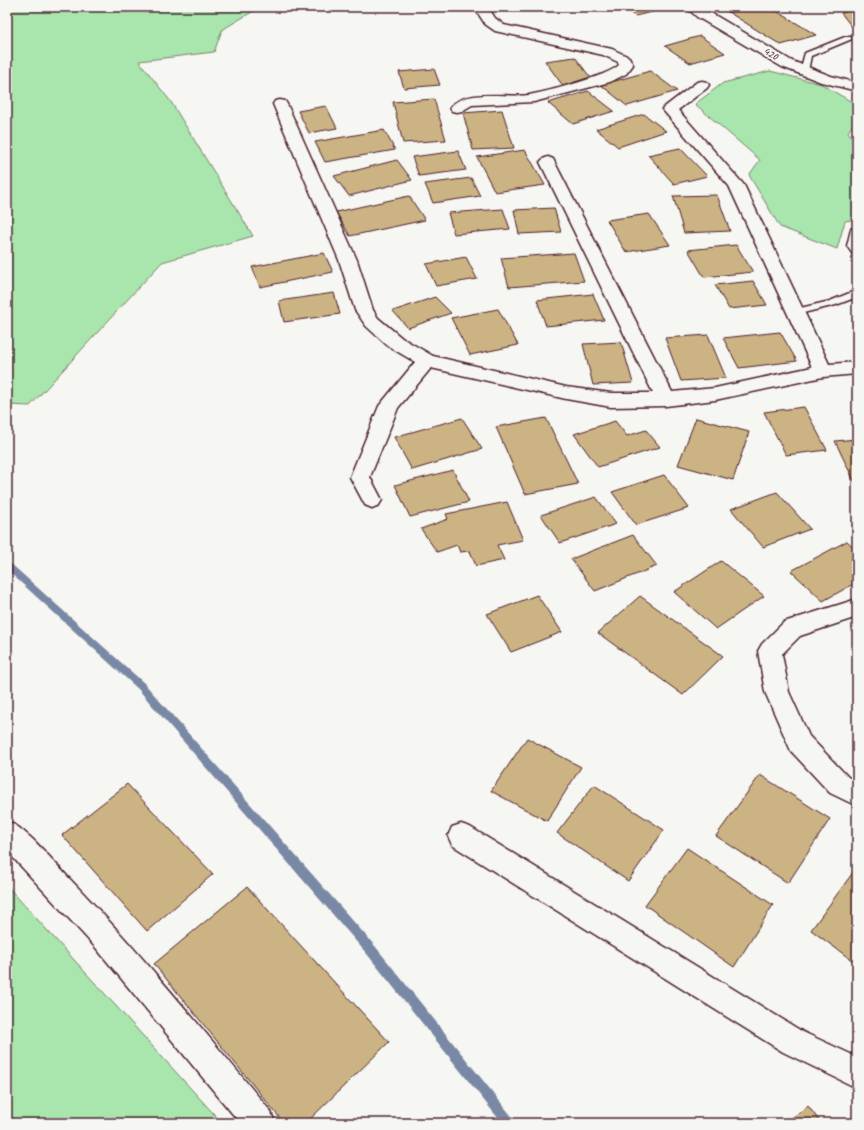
<svg xmlns="http://www.w3.org/2000/svg" width="864" height="1130" font-family="Kalam,sans-serif">
  <style>
    .green { fill: #a8e6ad; stroke: #79826c }
    .lines { fill: none; stroke-linecap: round; stroke-linejoin: round }
    .stream { fill: #7988a5; fill-rule: evenodd }
    .building { fill: #ccb383; stroke: #4a1f2b }
    .lane-casing { stroke: #4a1f2b; stroke-width: 3 }
    .street-casing { stroke: #4a1f2b; stroke-width: 3 }
    .lane { fill: #f6f6f2; fill-rule: evenodd }
    .street { fill: #f6f6f2; fill-rule: evenodd }
    .labels { text-anchor: middle; dominant-baseline: central; stroke-width: 3.5; stroke-linejoin: round; paint-order: stroke }
    .far-street-label { font-size: 9px; fill: #4a1f2b; stroke: #f6f6f2 }
  </style>
  <rect width="100%" height="100%" fill="#f6f6f2"/>
  <filter id="ink" filterUnits="userSpaceOnUse"><feTurbulence type="fractalNoise" baseFrequency=".025" numOctaves="2"/><feDisplacementMap in="SourceGraphic" scale="8" xChannelSelector="R" yChannelSelector="G"/><feConvolveMatrix kernelMatrix="1 2 1 2 8 2 1 2 1" color-interpolation-filters="sRGB"/></filter>
  <g filter="url(#ink)">
    <path class="green" d="M7,7h253l-38,23 -8,22 -75,9 32,41 82,134 -91,26 -132,144 -23,-1z
      M770,71l51,13 36,21v13l-9,14 9,11v76l-12,2 -8,28 -57,-22 -31,-52 11,-15 -65,-56 28,-21z
      M7,886l215,237h-215z"/>
    <g class="lines">
      <path class="stream" d="M7,562l3,1 134,120 231,263 139,173 2,4h-14l-135,-169 -229,-265 -131,-119z"/>
    </g>
    <path class="building" d="M622,7h46l1,1 -34,8z
      M736,7h34l46,28 -35,10 -56,-35z
      M857,9v19l-5,-1 -11,-14z
      M700,36l25,17 -35,10 -25,-17z
      M575,57l15,20 -27,9 -18,-25z
      M434,69l6,16 -36,3 -5,-16z
      M650,71l27,20 -50,15 -26,-21z
      M588,91l26,20 -41,13 -25,-21z
      M434,99l12,41 -43,3 -10,-41z
      M326,106l11,22 -28,5 -11,-22z
      M502,110l12,38 -41,2 -10,-37z
      M644,114l22,17 -48,16 -22,-18z
      M384,130l11,20 -70,12 -10,-20z
      M680,148l27,28 -33,8 -26,-29z
      M525,150l20,35 -50,7 -18,-35z
      M458,151l8,19 -47,6 -7,-19z
      M397,160l15,20 -63,16 -15,-20z
      M471,178l9,18 -47,7 -8,-19z
      M717,195l13,36 -46,2 -11,-37z
      M409,196l16,24 -75,16 -14,-24z
      M554,208l7,24 -42,2 -5,-24z
      M503,209l7,20 -56,5 -6,-21z
      M649,214l21,31 -44,7 -19,-32z
      M736,245l17,27 -49,5 -16,-27z
      M324,253l9,19 -73,15 -8,-20z
      M574,253l10,28 -75,6 -8,-29z
      M466,257l11,22 -41,7 -10,-22z
      M753,281l14,24 -38,4 -14,-24z
      M334,293l6,21 -56,8 -5,-21z
      M593,294l11,26 -58,6 -9,-26z
      M435,297l16,16 -43,15 -15,-17z
      M498,309l20,36 -48,10 -19,-37z
      M780,332l17,29 -58,7 -16,-30z
      M708,335l18,43 -45,3 -16,-43z
      M621,342l12,41 -40,2 -10,-41z
      M804,407l23,43 -41,5 -22,-43z
      M462,418l20,31 -70,21 -18,-33z
      M546,418l32,66 -53,10 -29,-67z
      M696,418l53,14 -16,48 -55,-15z
      M615,421l12,15 19,-6 14,17 -62,20 -24,-33z
      M857,439v42h-3l-19,-40z
      M453,470l16,32 -59,15 -15,-32z
      M664,475l25,33 -53,17 -24,-33z
      M777,492l33,37 -47,18 -32,-38z
      M596,497l20,27 -56,19 -19,-28z
      M507,502l16,38 -26,5 7,15 -28,6 -6,-15 -10,1 -3,-7 -20,7 -16,-23 27,-10 -2,-5z
      M633,535l24,31 -62,25 -24,-32z
      M847,541l10,9v32l-34,19 -32,-30z
      M721,561l43,35 -48,33 -42,-37z
      M537,595l25,37 -51,20 -24,-38z
      M640,596l83,60 -40,39 -85,-62z
      M527,738l54,29 -34,54 -56,-30z
      M760,775l70,44 -42,64 -72,-47z
      M127,784l86,90 -66,57 -85,-96z
      M594,785l70,45 -36,51 -71,-48z
      M687,848l86,57 -39,62 -89,-62z
      M857,867v97l-46,-34z
      M247,887l142,155 -83,81h-22l-130,-159z
      M808,1106l13,17h-36z"/>
    <g class="lines">
      <g class="lane-casing">
        <path id="lane" d="M845,37h6l1,2 -41,17 -3,15 -4,2h-3l-1,-2 5,-18z
          M856,226l1,1v30l-3,-1 -7,-10 4,-17z
          M857,290v7l-21,8 -41,10 -5,-3 2,-2 38,-9z"/>
      </g>
      <g class="street-casing">
        <path id="street" d="M474,7h14l7,11 9,7 108,24 17,8 4,8 -7,9 -16,8 -76,20 -62,3 -10,6 -5,1 -5,-1 -2,-3c13,-20 58,-10 79,-13 17,-3 80,-19 90,-30l-1,-3 -15,-7 -108,-24 -10,-7z
          M686,7h15l91,54 39,15 26,7v8l-36,-9 -39,-15 -85,-50z
          M702,81l5,1 2,3 -2,3 -29,22 66,75 85,179 28,-2v12l-34,3 -108,23 -49,6 -55,1 -45,-8 -135,-31 -33,40 -28,69 12,23 -3,5 -7,3 -7,-3 -15,-28 29,-71 36,-44 -27,-16 -22,-20 -11,-16 -16,-50 -66,-156 2,-3 5,-1 5,1 2,3 70,156 16,50 5,8 24,20 31,18 133,31 45,6h42l-113,-231 3,-3 5,-2 5,2 119,233 43,-4 97,-21 -83,-181 -67,-77 35,-27z
          M857,599v18l-57,19 -18,18 7,38 20,44 39,41 9,5v24l-27,-13 -39,-42 -26,-59 -7,-41 4,-7 22,-22z
          M7,821c19,7 45,39 60,55 72,75 138,156 204,236l4,11h-35l-144,-175 -89,-97z
          M461,824l9,3 333,205 54,25v31l-74,-36 -331,-207 -4,-9 4,-9z"/>
      </g>
      <use href="#lane" class="lane"/>
      <use href="#street" class="street"/>
    </g>
  </g>
  <g class="labels">
    <g class="far-street-label">
      <text transform="translate(771 55) rotate(31)">420</text>
    </g>
  </g>
  <rect width="864" height="1130" fill="none" stroke="#f6f6f2" stroke-width="24"/>
  <rect x="12" y="12" width="840" height="1106" fill="none" stroke="#4a1f2b" stroke-width="1.5" filter="url(#ink)"/>
</svg>
